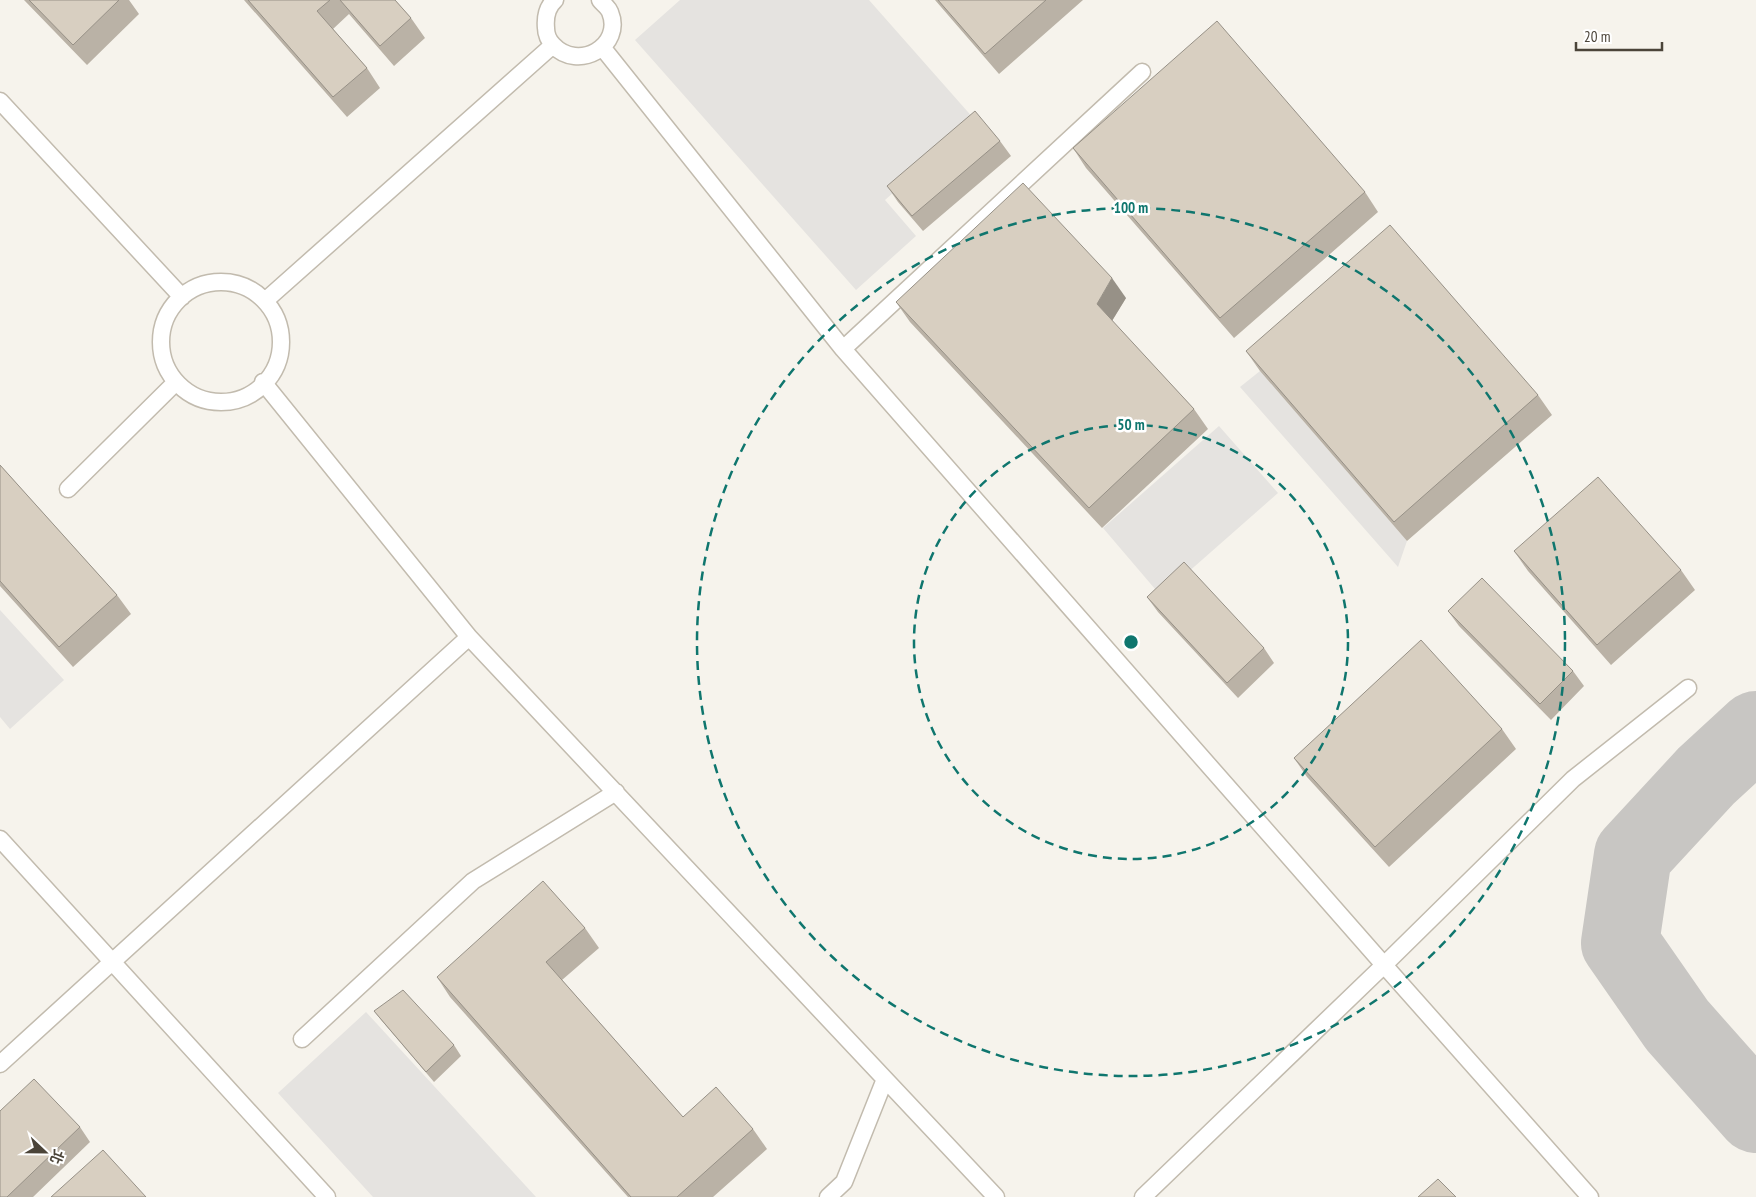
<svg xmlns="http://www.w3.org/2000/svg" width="1756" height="1197" font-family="'PT Sans Narrow','Noto Sans TC',sans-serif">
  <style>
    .parking { fill: #e5e3e0 }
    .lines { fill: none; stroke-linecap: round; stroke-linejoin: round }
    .taxiway { stroke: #c8c6c3; stroke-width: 78 }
    .lane-casing { stroke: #c2bbae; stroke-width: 19 }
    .lane { stroke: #fff; stroke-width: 16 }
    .wall { fill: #bab2a6 }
    .shaded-wall { fill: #979187 }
    .building { fill: #d8cfc1; stroke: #979187 }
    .ring { fill: none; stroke: #0f766e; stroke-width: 2.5; stroke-dasharray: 9 6 }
    .centre { fill: #0f766e; stroke: #fff; stroke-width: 2.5 }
    .ring-label { font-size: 15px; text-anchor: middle; font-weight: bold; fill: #0f766e; stroke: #fff; stroke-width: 5; stroke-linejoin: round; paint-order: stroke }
  </style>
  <rect width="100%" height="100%" fill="#f6f3ec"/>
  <path class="parking" d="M680,0h189l106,120 -90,80 31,36 -60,54 -221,-250z
    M1260,371l147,170 -9,26 -158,-180z
    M1219,426l59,67 -117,103 -58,-68z
    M0,610l64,70 -54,49 -10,-12z
    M366,1012l170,185h-163l-95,-104z"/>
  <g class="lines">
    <path class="taxiway" d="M1756,730l-50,46 -73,79 -13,88 57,82 79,89"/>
    <g class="lane-casing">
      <path id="lane" d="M555,0c-8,7 -10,17 -9,28 0,6 3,13 7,17 25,27 71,1 57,-33 -2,-5 -7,-8 -10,-12
        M602,47l241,302 541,616 206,232
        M0,101l182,196
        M161 342a60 60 0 1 1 120 0a60 60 0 1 1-120 0Z
        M266,300l287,-255
        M843,349l299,-277
        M263,382l206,255 527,560
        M68,489l107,-106
        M0,839l327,358
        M302,1039l171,-158 143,-89
        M0,1064l469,-427
        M828,1197l16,-15 41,-103
        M1143,1197l241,-232 189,-186 115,-91"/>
    </g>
    <use href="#lane" class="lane"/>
  </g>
  <path class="wall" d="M24,0h105l10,14 -52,51z
    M244,0h151l16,18 14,20 -31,28 -45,-52 -16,15 34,39 13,20 -33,29z
    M935,0h148l-84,74z
    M1000,141l11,15 -88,75 -25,-29 -11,-16z
    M1073,148l292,44 13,20 -144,126 -148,-170z
    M1126,298l-14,23 82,88 14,20 -106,99 -192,-206 -14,-20z
    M1246,351l292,44 14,20 -145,126 -147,-170z
    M0,465l117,130 14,19 -58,53 -73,-81z
    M1514,551l167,19 14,20 -84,75 -83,-94z
    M1147,597l117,51 10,15 -36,35 -80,-86z
    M1448,611l125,60 11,15 -33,34 -92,-94z
    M1502,729l14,20 -127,118 -82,-90 -13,-19z
    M585,928l14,20 -37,32 121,137 70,12 14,20 -54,48h-85l-178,-200 -13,-20z
    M374,1011l80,34 7,11 -27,26 -52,-61z
    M80,1127l10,15 -57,55h-33z"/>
  <path class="shaded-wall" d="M1112,278l14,20 -16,26 -13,-20z"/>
  <path class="building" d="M29,0h90l-46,45z
    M248,0h82l-13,11 50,57 -34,29z
    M340,0h55l16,18 -31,28z
    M938,0h108l-61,54z
    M1217,21l148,171 -145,126 -147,-170z
    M975,111l25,30 -88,75 -25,-30z
    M1023,183l89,95 -15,26 97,105 -105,99 -193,-206z
    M1390,225l148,170 -144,127 -148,-171z
    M0,465l117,130 -58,52 -59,-66z
    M1598,477l83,93 -84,75 -83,-94z
    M1184,562l80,86 -37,35 -80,-86z
    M1482,578l91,93 -33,33 -92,-93z
    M1421,640l81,89 -127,118 -81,-89z
    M543,881l42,47 -39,34 137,155 33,-30 37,42 -76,68h-46l-194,-220z
    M403,990l51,55 -28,27 -52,-61z
    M34,1079l46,48 -73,70h-7v-86z
    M103,1150l43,47h-95z
    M1438,1179l18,18h-38z"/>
  <g class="ring">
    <circle cx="1131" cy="642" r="217"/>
    <circle cx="1131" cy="642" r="434"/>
  </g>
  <circle cx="1131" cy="642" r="8" class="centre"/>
  <g class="ring-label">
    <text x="1131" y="213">100 m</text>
    <text x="1131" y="430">50 m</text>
  </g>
  <g transform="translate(45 1152) rotate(112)" stroke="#ffffff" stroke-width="4" paint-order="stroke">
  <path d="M0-4L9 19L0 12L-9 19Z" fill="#4b4439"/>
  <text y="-8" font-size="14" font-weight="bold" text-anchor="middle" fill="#4b4439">北</text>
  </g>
  <path d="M1576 42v8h86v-8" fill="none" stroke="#4b4439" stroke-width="2.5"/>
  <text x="1584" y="42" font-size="15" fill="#4b4439" stroke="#ffffff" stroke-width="4" paint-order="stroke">20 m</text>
</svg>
